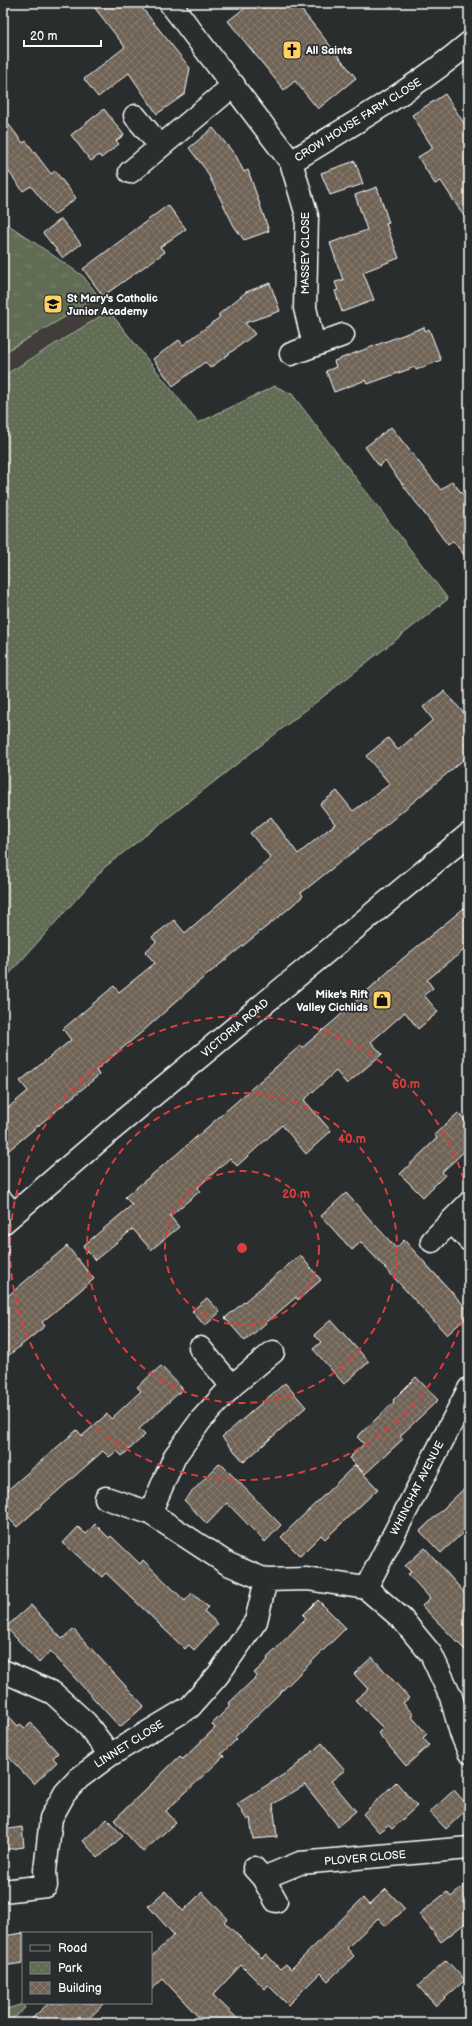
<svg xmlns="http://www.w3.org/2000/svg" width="472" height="2026" font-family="'Balsamiq Sans',sans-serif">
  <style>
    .built { fill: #3f3e3a }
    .grass { fill: url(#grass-tufts); stroke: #b0b6a9 }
    .park { fill: url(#park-dots); stroke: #b0b6a9 }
    .building { fill: url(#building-cross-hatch); stroke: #fff }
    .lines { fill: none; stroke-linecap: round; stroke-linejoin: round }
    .minor-casing { stroke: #fff; stroke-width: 25 }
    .tertiary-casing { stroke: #fff; stroke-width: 25 }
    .minor { stroke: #2a2d2e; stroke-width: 22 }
    .tertiary { stroke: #2a2d2e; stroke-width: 22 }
    .ring { fill: none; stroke: #da3e3e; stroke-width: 2; stroke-dasharray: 7 5 }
    .labels { text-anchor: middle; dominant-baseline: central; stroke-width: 3.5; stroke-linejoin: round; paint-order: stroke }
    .poi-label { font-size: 11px; font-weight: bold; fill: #fff; stroke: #2a2d2e; text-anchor: start }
    .street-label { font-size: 11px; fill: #fff; stroke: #2a2d2e }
    .centre { fill: #da3e3e; stroke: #2a2d2e; stroke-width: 2 }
    .ring-label { font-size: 12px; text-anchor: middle; font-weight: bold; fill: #da3e3e; stroke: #2a2d2e; stroke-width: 3.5; stroke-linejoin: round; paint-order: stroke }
  </style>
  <defs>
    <pattern id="grass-tufts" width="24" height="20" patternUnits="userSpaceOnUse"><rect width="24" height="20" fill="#616c53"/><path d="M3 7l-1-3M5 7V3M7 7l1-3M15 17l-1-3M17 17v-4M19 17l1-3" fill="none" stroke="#79826d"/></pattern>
    <pattern id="park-dots" width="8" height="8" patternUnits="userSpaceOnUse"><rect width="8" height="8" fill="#616c53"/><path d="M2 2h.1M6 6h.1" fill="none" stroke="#79826d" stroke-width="1.8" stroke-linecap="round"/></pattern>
    <pattern id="building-cross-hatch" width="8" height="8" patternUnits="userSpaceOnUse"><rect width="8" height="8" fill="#706457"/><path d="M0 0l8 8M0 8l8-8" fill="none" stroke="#857b70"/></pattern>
  </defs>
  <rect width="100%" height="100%" fill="#2a2d2e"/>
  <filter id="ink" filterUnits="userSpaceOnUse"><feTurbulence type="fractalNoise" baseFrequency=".025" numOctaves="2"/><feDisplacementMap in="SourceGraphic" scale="8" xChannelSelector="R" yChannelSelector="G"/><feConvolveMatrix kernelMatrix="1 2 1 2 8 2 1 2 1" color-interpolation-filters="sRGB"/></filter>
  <g filter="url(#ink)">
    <path class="built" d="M3,221l80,55 26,35 -106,65z"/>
    <path class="grass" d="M3,221l80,55 16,21 -96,56z
      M23,2004l2,4 -16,15h-6v-13z"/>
    <path class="park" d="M109,311l89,112 77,-37 17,8 156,205 -343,268 -102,114v-605z"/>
    <path class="building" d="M91,3h47l52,65 -5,26 -28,20 -28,-41 -31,24 -14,-18 41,-32z
      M251,3h45l60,75 -38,31 -23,-28 -11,9 -56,-69z
      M445,94l24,37v93l-28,-43 -6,3 -17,-27 15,-9 -21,-33z
      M104,109l20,26 -8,6 3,3 -18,14 -2,-3 -8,6 -20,-26z
      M3,117l20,26 3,-2 25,33 4,-3 21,27 -22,17 -23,-29 -8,5 -20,-27z
      M213,128l23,28 8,16 4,-2 21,61 -25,9 -10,-14 -28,-56 -17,-22z
      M355,161l8,23 -33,11 -9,-22z
      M377,187l12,36 -3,1 13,34 -36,14 11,28 -32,12 -7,-21 3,-1 -3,-8 8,-2 -13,-37 37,-13 -12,-35z
      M168,205l18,24 -26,18 5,5 -62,44 -20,-27z
      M61,219l20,25 -18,14 -20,-25z
      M270,283l10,28 -35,12 10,11 -45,34 -5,-6 -32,24 -20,-27 26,-19 4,5 37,-28 -2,-2 28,-23z
      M424,327l1,4 4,-2 12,31 -25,10 -1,-3 -47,17 -2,-4 -32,12 -8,-21 10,-4 -2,-6z
      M391,427l50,63 11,-9 17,21v59l-16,-20 -5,4 -63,-84 -6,5 -14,-19z
      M444,691l25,28v36l-96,81 -72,57 2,3 -16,14 -90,73 -55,49 -46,38 3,5 -96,80v-43l25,-21 -8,-10 51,-41 -8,-11 51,-43 5,6 36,-29 -10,-11 11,-10 -4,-5 22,-17 11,13 86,-75 -21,-25 21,-16 27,37 37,-30 -15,-20 17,-13 16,20 37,-27 -24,-28 22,-18 10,12 35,-30 -10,-13z
      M469,904v42l-42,34 6,8 -9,7 14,17 -20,17 -13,-17 -34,30 11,12 -35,30 -11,-13 -32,29 27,31 -25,23 -24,-29 -45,41 -7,-8 -32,29 2,4 -30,25 9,11 -28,23 -18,-21 -38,31 -12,-14 49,-41 -7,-8 52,-43 124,-109 2,2 32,-27 66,-60z
      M458,1113l11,11v23l-27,25 3,3 -22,22 -23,-23 37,-36 -3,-3z
      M346,1193l50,55 8,-8 65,71v4l-22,20 -86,-93 -9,8 -31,-34z
      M67,1246l27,33 -52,43 3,4 -42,34v-60z
      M300,1255l21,25 -23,20 -2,-3 -51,44 -20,-23z
      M207,1298l13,14 -15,14 -13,-15z
      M331,1320l38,42 -25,22 -31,-35 8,-7 -7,-7z
      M161,1366l22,23 -44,40 6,6 -23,21 -5,-5 -8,6 -6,-6 -86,76 -14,-15v-18l74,-64 5,6 25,-22 4,5 30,-28 -4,-4z
      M416,1377l22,23 -38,36 3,3 -38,35 -16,-16 15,-14 -7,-7 37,-35 -1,-2z
      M285,1383l21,24 -62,55 -22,-25z
      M220,1463l61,62 -16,17 -38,-39 -20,21 -23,-24z
      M355,1465l23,24 -53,50 -4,-4 -21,21 -19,-19z
      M469,1484v43l-28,26 -21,-22z
      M95,1524l14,14 2,-2 29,28 3,-4 42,41 7,-8 16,14 -4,4 14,13 -24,26 -5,-5 -4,4 -79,-76 -4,4 -39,-34 15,-16 8,7z
      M425,1548l44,50v56l-47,-48 8,-8 -22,-24 3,-2 -6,-6z
      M318,1600l28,28 -111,109 2,2 -16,15 3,2 -58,55 10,11 -33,30 -29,-32 66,-64 3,3 32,-31 -3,-4 18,-18 -2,-2 29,-28 -3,-3 14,-13 -1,-2 39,-40 -3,-3z
      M31,1605l31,34 11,-10 71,77 -24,21 -70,-76 -11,12 -33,-36z
      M372,1657l37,41 -6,5 11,12 -2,2 15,17 -4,4 6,7 -23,21 -28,-33 5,-5 -28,-28 13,-11 -14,-15z
      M3,1710l15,16 2,-2 5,4 6,-5 27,30 -5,5 4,4 -23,22 -31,-33z
      M322,1743l23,27 -14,11 25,30 -18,15 -33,-41 -32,19 4,33 -24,2 -3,-21 -3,2 -10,-16 54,-34z
      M396,1782l21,24 -25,23 -4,-4 -9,7 -16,-18z
      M454,1790l15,17 -23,22 -16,-17z
      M107,1819l16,17 -25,22 -15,-17z
      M22,1827l2,20 -21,3v-20z
      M469,1881v39l-28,22 -22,-28 28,-22 4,5z
      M386,1889l19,20 -19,17 -8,-8 -31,30 7,8 -26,25 -8,-8 -32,32 -20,-20 -3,4 -24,-24 -28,30 29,28h-38l-41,-44 -12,11v-33l23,-22 -26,-29 17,-15 18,20 19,-19 26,27 -4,3 38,36 4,-4 14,15 6,-5 5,5 72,-71 6,7z
      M23,1933v30l-20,3v-30z
      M446,1960l19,20 -29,26 -18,-20z
      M49,2003h56l-21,20h-57z"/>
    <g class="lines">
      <g class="minor-casing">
        <path id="minor" d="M170,3l121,159c61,-38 124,-73 178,-119
          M135,116l25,30
          M291,162l16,54 -2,92 9,37
          M130,172l104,-87
          M291,354l52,-19
          M3,1202l10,12
          M451,1221l18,-18
          M432,1241l19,-20 18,19
          M200,1348l32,38 41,-34
          M106,1498l44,15 78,51 38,16 41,-1 59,9 36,31 29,35 20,43 10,36 8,19
          M150,1513l25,-57 26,-36 31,-34
          M366,1588l103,-199
          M3,1671l50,22 33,30 24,32
          M254,1868l9,10 13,23
          M263,1878l37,-15 169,-15
          M3,1891l43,-5 -1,-15 6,-53 14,-25 14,-15 31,-23 80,-48 28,-32 38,-54 10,-41"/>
      </g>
      <g class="tertiary-casing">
        <path id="tertiary" d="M3,1223l106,-91 360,-298"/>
      </g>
      <use href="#minor" class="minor"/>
      <use href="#tertiary" class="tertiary"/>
    </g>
  </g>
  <g class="ring">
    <circle cx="242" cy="1248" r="77"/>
    <circle cx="242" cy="1248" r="155"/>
    <path d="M469 1296A232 232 0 1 1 469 1200"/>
  </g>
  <defs>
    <g id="church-square" transform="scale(1)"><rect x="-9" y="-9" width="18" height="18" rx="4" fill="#ffd166" stroke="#2a2d2e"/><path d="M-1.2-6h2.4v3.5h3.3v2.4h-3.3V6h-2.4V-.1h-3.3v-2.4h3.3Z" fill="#111"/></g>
    <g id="school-square" transform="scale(1)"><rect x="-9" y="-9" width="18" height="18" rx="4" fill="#ffd166" stroke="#2a2d2e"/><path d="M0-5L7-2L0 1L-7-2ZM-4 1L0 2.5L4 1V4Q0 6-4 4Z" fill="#111"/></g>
    <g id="shop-square" transform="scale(1)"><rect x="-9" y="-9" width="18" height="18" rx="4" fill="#ffd166" stroke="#2a2d2e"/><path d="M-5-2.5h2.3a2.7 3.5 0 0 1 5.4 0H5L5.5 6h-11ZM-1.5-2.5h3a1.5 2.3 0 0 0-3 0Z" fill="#111"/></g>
  </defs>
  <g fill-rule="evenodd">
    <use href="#church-square" x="292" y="50"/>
    <use href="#school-square" x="53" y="304"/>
    <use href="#shop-square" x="382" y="1000"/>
  </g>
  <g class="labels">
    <g class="poi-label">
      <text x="306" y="50">All Saints</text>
      <text x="67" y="298">St Mary's Catholic<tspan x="67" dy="13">Junior Academy</tspan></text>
      <text x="368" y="994" text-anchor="end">Mike's Rift<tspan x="368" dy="13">Valley Cichlids</tspan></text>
    </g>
    <g class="street-label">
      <text transform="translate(358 120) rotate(-32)">CROW HOUSE FARM CLOSE</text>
      <text transform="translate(305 253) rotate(-90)">MASSEY CLOSE</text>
      <text transform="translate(235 1028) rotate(-40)">VICTORIA ROAD</text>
      <text transform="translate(417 1488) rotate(-63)">WHINCHAT AVENUE</text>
      <text transform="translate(129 1744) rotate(-32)">LINNET CLOSE</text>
      <text transform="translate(365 1858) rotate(-5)">PLOVER CLOSE</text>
    </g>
  </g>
  <circle cx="242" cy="1248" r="6" class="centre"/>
  <g class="ring-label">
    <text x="406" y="1088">60 m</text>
    <text x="352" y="1143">40 m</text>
    <text x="296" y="1198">20 m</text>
  </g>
  <rect width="472" height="2026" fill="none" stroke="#2a2d2e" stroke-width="16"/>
  <rect x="8" y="8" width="456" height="2010" fill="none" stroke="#fff" stroke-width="1.5" filter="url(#ink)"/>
  <rect x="22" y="1932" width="130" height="72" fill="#2a2d2e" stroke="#7f8182"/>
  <rect x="30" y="1945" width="20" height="6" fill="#2a2d2e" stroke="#7f8182"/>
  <text x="58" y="1952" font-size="12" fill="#ffffff">Road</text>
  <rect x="30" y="1962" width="20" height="12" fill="url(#park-dots)" stroke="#7f8182"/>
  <text x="58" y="1972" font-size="12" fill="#ffffff">Park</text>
  <rect x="30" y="1982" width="20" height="12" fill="url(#building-cross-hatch)" stroke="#7f8182"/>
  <text x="58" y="1992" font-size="12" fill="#ffffff">Building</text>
  <path d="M24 40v6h77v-6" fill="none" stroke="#ffffff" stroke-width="2"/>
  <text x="30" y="40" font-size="12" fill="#ffffff" stroke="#2a2d2e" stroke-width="3" paint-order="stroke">20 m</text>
</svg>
